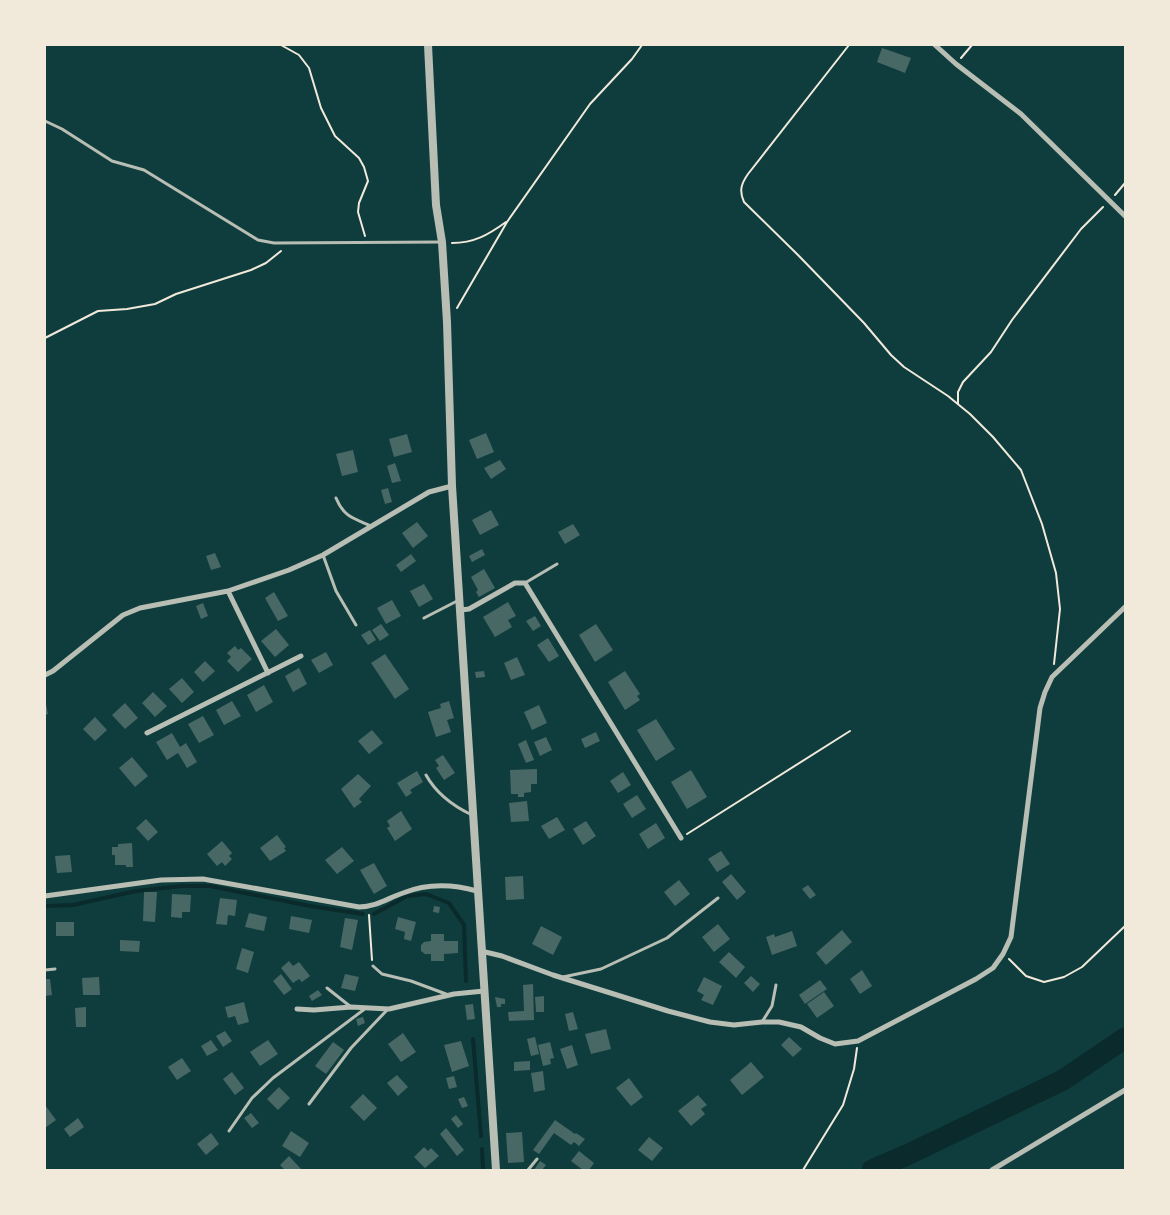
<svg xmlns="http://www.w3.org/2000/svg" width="1170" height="1215" font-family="'PT Sans Narrow',sans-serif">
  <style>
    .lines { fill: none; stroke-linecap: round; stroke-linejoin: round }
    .stream { stroke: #0a2a2b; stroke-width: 4 }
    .river { stroke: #0a2a2b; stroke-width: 21 }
    .building { fill: #486865 }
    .path { stroke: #f1e9da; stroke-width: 2 }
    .service { stroke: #b8beb3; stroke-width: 3 }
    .minor { stroke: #b8beb3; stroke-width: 5 }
    .tertiary { stroke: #b8beb3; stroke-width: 8 }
  </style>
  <rect width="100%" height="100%" fill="#0f3d3e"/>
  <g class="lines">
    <path class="stream" d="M45,906l28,-1 63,-14 46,-5h28l100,20 53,8
      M374,914l33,-18 19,-2 23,9 15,22 2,56
      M473,1039l8,97
      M482,1149l1,21"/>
    <path class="river" d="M872,1170l37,-16 154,-74 62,-42"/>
  </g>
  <path class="building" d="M882,48l29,10 -6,15 -28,-11z
    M486,433l8,19 -17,7 -8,-19z
    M407,434l5,18 -18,5 -5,-18z
    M353,450l5,22 -16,4 -6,-22z
    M500,460l6,9 -15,10 -7,-11z
    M395,463l6,18 -9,2 -5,-17z
    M388,488l4,14 -7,2 -4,-14z
    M491,510l8,15 -19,10 -8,-15z
    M417,522l11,14 -15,12 -11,-15z
    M573,524l7,11 -15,9 -7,-12z
    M482,549l3,6 -13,7 -3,-6z
    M215,553l6,14 -10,3 -5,-14z
    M411,554l5,7 -15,11 -5,-7z
    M484,569l11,19 -16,9 -3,-5 2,-2 -7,-13z
    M424,584l9,15 -14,8 -9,-16z
    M274,592l14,24 -10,5 -13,-23z
    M392,600l9,16 -15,8 -9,-16z
    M508,602l8,14 -8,4 4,7 -17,10 -12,-20z
    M203,603l5,13 -7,3 -5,-13z
    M535,616l6,10 -8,5 -7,-10z
    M381,624l8,11 -9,6 -8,-11z
    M596,624l17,26 -18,12 -16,-27z
    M276,629l13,16 -14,12 -14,-16z
    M370,630l6,10 -8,5 -7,-10z
    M548,638l11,18 -10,6 -12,-17z
    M235,646l3,4 3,-2 11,11 -14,13 -11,-11 4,-4 -4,-4z
    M326,652l7,13 -14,8 -8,-13z
    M385,654l24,35 -14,10 -24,-36z
    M517,657l8,18 -14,5 -7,-17z
    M205,661l10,10 -12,11 -9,-10z
    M299,668l8,16 -14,8 -8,-16z
    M484,671l1,6 -9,1 -1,-6z
    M625,671l15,23 -3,2 3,4 -15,10 -17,-28z
    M182,678l12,14 -12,11 -13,-14z
    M264,685l9,17 -17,10 -9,-17z
    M153,692l14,14 -12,11 -13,-14z
    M45,699l3,15 -3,1z
    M232,701l9,15 -17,9 -8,-15z
    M449,701l5,17 -7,2 4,12 -15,5 -8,-25 13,-4 -1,-4z
    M125,703l13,15 -13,11 -13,-14z
    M539,705l8,18 -15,7 -8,-18z
    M203,716l11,19 -15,8 -11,-19z
    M95,717l12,13 -12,11 -12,-12z
    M656,719l19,30 -19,12 -19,-31z
    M372,730l11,13 -14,11 -11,-13z
    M596,732l4,9 -15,7 -4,-9z
    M172,733l8,14 6,-4 11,19 -10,6 -9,-15 -11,7 -11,-18z
    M546,737l6,13 -12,6 -6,-14z
    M526,740l8,20 -8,3 -8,-19z
    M443,755l12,18 -11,7 -8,-12 3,-2 -4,-6z
    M132,757l16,19 -13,11 -16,-19z
    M537,769v15h-6v8l-7,1v4h-6v-3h-7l-1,-24z
    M691,770l16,27 -20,12 -16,-27z
    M417,771l6,11 -13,8 2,3 -6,4 -9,-14z
    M623,772l8,13 -13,8 -8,-12z
    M358,774l13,12 -12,13 3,3 -8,6 -13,-19z
    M637,795l9,14 -14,9 -9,-14z
    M527,801l2,20 -18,1 -2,-19z
    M401,811l11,18 -17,12 -8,-13 3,-2 -3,-5z
    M557,817l8,13 -16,9 -8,-13z
    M146,819l12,13 -10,9 -12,-13z
    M586,821l10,15 -13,9 -10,-16z
    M656,823l9,15 -17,11 -9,-15z
    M277,835l9,12 -2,1 2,3 -16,10 -10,-13z
    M222,841l10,12 -3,3 3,3 -7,7 -3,-4 -5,4 -10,-12z
    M132,843l1,24h-7v-2h-11v-10h-3v-8h6v-3z
    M342,847l12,14 -17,13 -12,-14z
    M721,851l9,13 -13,8 -9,-13z
    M70,855l2,17 -15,1 -2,-17z
    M374,863l13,23 -13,8 -14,-24z
    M731,874l15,18 -9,8 -15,-18z
    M523,876l1,23 -18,1 -1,-23z
    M679,880l11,14 -15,12 -11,-14z
    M808,885l8,10 -6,4 -8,-10z
    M144,892h13l-2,30 -12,-1z
    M172,894l19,1 -1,17h-8v6l-11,-1z
    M220,898l17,2 -2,16 -7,-1 -1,10 -11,-1z
    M434,906l6,1 -1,6 -6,-1z
    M249,913l18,4 -3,14 -19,-4z
    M291,916l21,4 -3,13 -20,-4z
    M398,917l18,5 -5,19 -7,-2 1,-7 -10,-3z
    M345,918l13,2 -6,30 -12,-3z
    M56,922h18v14h-18z
    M718,924l12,15 -16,13 -12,-15z
    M541,926l21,11 -9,18 -21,-11z
    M842,930l10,12 -26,23 -10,-12z
    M792,931l5,15 -25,9 -6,-18 8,-3 1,3z
    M431,934h13v7h14v12l-14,1v7h-13v-7h-6l-4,-3v-6l3,-3 7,-1z
    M120,940l20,1 -1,11 -19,-1z
    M242,948l12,4 -6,21 -12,-4z
    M729,952l16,15 -9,11 -17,-16z
    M289,961l4,5 6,-4 11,14 -8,6 -3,-3 -6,4 -12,-15z
    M862,970l10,16 -12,8 -10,-15z
    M281,974l11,15 -8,6 -11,-14z
    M345,974l14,3 -4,14 -14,-3z
    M751,976l9,8 -7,8 -9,-9z
    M99,977l1,18h-17l-1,-17z
    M704,977l18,9 -9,19 -12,-5 3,-5 -7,-4z
    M45,979h5l2,16 -7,1z
    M820,980l7,9 -22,15 -6,-9z
    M533,984l1,36 -25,1 -1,-9 16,-1 -1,-26z
    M318,990l4,5 -10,6 -3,-5z
    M824,992l10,14 -17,12 -10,-14z
    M544,996v16h-8l-1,-15z
    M495,997l10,2v5h-4v3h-4z
    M244,1002l5,20 -11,3 -3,-9 -7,2 -3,-11z
    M473,1004l2,15 -8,1 -2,-15z
    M86,1007v20h-10l-1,-19z
    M573,1012l5,17 -9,2 -4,-17z
    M363,1017l2,6 -7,3 -2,-7z
    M606,1029l5,20 -20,5 -6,-20z
    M225,1031l7,10 -9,6 -7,-11z
    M403,1033l13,19 -15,10 -13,-18z
    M535,1037l4,17 -8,2 -4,-17z
    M789,1037l13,12 -9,8 -12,-12z
    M211,1040l7,10 -11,6 -6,-10z
    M268,1040l10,14 -18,12 -10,-14z
    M461,1041l8,25 -17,6 -8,-27z
    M333,1042l11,8 -18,24 -11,-8z
    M550,1042l4,16 -4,1 1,5 -8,2 -5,-21z
    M572,1045l6,20 -11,4 -7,-20z
    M182,1058l9,13 -14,9 -9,-13z
    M530,1061v9l-16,1v-9z
    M751,1062l13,15 -22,18 -12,-15z
    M543,1071l2,19 -11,2 -3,-19z
    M232,1072l12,16 -9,7 -12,-16z
    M397,1075l11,12 -10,9 -11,-13z
    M454,1076l3,11 -8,2 -3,-11z
    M629,1078l14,19 -12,9 -15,-18z
    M279,1087l11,11 -12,12 -11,-11z
    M363,1094l14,14 -13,13 -14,-14z
    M698,1095l9,10 -6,4 4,5 -14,12 -13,-15z
    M464,1097l4,9 -6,2 -4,-9z
    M45,1105l11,15 -11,8z
    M251,1113l8,10 -7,5 -8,-10z
    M456,1115l7,9 -5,4 -7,-9z
    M78,1118l6,9 -14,10 -6,-8z
    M555,1120l20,14 1,-1 9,6 -6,7 -5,-4 -3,3 -17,-12 -15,21 -6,-4z
    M446,1128l18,22 -7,6 -17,-22z
    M291,1131l18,12 -9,14 -18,-11z
    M522,1132l2,30 -16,1 -2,-30z
    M211,1133l8,11 -13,11 -9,-11z
    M649,1137l14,11 -11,13 -14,-11z
    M424,1147l4,4 3,-3 8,8 -14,12 -11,-11z
    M579,1151l15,12 -5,7h-6l-12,-9z
    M289,1156l12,13 -1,1h-15l-5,-5z
    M540,1161l6,4 -4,5h-8z"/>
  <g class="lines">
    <path class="path" d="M281,45l18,10 10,13 12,40 14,28 24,22 5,9 4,14 -9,22 -1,9 7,24
      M849,45l-101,129c-7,10 -9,17 -4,28l54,53 66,68 27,32 13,12 44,29 22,18 23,23 28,33 21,54 14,49 4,36 -6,55
      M961,58l11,-13
      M1115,195l10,-12
      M452,243c22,0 36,-8 54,-21
      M457,308l50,-86 83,-118 42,-45 10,-14
      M45,338l53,-27 29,-2 28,-5 21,-10 75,-24 15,-7 15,-12
      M958,404v-12l5,-10 28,-30 21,-32 69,-91 22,-22
      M687,834l163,-103
      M369,915l3,45
      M1009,959l17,17 18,6 20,-5 18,-10 43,-41
      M803,1170l40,-65 11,-36 3,-21"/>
    <path class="service" d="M45,121l17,8 50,32 32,9 114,70 16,3 168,-1
      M336,498c8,19 17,20 35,28
      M323,555l13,36 20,34
      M525,583l32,-19
      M424,618l35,-18
      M426,775c10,18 27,31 46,40
      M373,966l9,8 29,7 35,13
      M45,970l10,-1
      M563,977l38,-8 66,-31 51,-40
      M327,988l24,19
      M762,1022l10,-16 4,-21
      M309,1104l42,-56 37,-39
      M229,1131l23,-33 21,-20 93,-70
      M528,1170l9,-11"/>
    <path class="minor" d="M935,45l21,19 65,50 104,102
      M228,591l40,82
      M461,610l8,-1 46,-26h10l156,255
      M45,675l8,-4 70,-56 17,-7 88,-17 61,-21 34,-15 106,-63 23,-6
      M147,733l154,-77
      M45,896l116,-16 42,-1 156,28c17,0 29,-9 44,-14 25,-10 49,-9 74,-2
      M481,951l21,5 51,19 115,36 42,11 24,3 28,-3h17l22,5 19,11 15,6 23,-3 118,-62 17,-11 10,-14 8,-17 29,-229 5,-16 7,-15 73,-70
      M297,1009l17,1 37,-3 38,2 65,-15 30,-3
      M992,1170l133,-80"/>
    <path class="tertiary" d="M428,45l8,160 6,37 5,80 5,164 44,684"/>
  </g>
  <rect width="1170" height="1215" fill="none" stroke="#f1e9da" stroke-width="92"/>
</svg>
